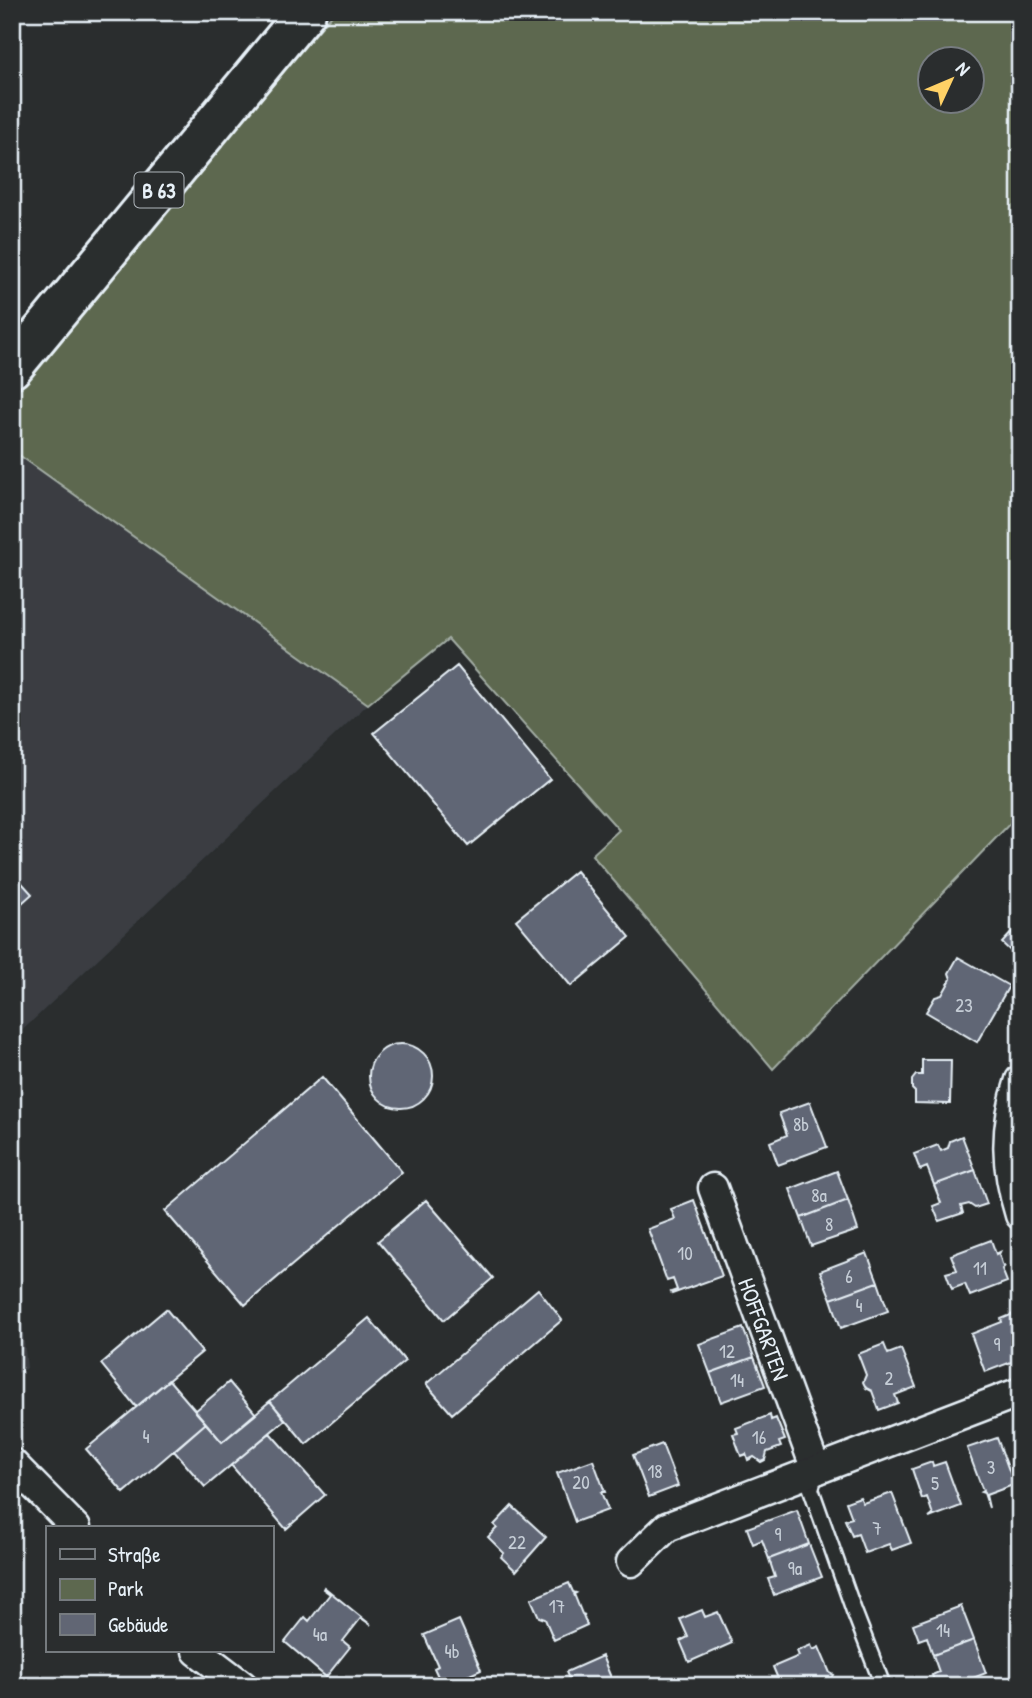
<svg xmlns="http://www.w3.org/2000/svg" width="1032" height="1698" font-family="'Patrick Hand',sans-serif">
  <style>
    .built { fill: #3a3e43 }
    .green { fill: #5d684f; stroke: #a2aca4; stroke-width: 2; fill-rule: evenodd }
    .building { fill: #616674; stroke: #e8f1f8; stroke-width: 2 }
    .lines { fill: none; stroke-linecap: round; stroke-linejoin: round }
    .service-casing { stroke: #e8f1f8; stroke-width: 19 }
    .minor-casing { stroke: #e8f1f8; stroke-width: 33 }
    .primary-casing { stroke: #e8f1f8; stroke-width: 44 }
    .service { stroke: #2a2d2e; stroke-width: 14 }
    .minor { stroke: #2a2d2e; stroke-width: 28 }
    .primary { stroke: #2a2d2e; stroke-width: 38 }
    .labels { text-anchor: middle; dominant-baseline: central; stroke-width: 5; stroke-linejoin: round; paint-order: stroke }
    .number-label { font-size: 19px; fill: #c6ced7 }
    .shield { fill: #2a2d2e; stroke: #afb6bb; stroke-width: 2 }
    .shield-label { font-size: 21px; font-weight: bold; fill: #e8f1f8 }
    .street-label { font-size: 23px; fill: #e8f1f8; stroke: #2a2d2e }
  </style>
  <rect width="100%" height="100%" fill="#2a2d2e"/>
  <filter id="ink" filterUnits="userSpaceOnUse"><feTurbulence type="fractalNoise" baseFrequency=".0143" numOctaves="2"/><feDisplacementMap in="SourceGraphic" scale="14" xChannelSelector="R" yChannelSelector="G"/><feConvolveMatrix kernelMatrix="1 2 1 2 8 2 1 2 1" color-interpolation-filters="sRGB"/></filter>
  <g filter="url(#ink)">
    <path class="built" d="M12,450l356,254 -356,336z
      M12,1233l15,135 -15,8z"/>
    <path class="green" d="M334,12h686v801l-247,256 -181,-214 27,-25 -171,-191 -80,65 -356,-254v-56zM930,60h42v42h-42z"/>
    <path class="building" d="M457,666l93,113 -82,67 -94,-113z
      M576,871l54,66 -59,49 -55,-66z
      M12,872l20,22 -20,18z
      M1014,930h6v30l-18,-17z
      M958,957l51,29 -32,56 -51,-30 9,-15 7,-2 9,-16 -2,-6z
      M369 1076a32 32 0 1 1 64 0a32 32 0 1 1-64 0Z
      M922,1060h29l-1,44 -35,-1v-11l-3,-3v-9l4,-5h6z
      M322,1077l80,95 -157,133 -80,-94z
      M810,1102l17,45 -49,18 -8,-23 17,-7 -8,-22z
      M962,1136l13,34 -41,15 -7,-18 -7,3 -6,-16 24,-9 3,6 7,-3 2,-7z
      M975,1170l12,34 -12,4 -6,-4 -8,2 2,7 -24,8 -6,-15 8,-3 -7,-18z
      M837,1171l11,29 -47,18 -11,-29z
      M426,1200l67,78 -49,42 -66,-79z
      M694,1200l28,76 -50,18 -1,-2 6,-2 -4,-11 -6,2 -19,-52 27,-10 -4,-10z
      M848,1200l10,30 -47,16 -10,-28z
      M991,1240l5,14 4,-2 -1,2 4,13 2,-1 -3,3 5,13 -37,14 -5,-12 -13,5 -6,-16 11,-3 -6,-15z
      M867,1253l11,29 -47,17 -11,-28z
      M878,1282l10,29 -47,17 -10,-29z
      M538,1289l24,31 -110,94 -26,-30z
      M166,1309l36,43 -66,55 -35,-43z
      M1018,1312l2,42 -4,2 1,4 -32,12 -14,-38 31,-12 -1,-3z
      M369,1318l36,43 -99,83 -36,-43z
      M743,1328l11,29 -44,16 -11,-29z
      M884,1344l4,10 13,-5 15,38 -21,8 3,8 -19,7 -7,-19 -6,-3 -3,-6 3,-7 -8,-21z
      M754,1357l11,29 -44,16 -11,-29z
      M169,1380l37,43 -82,70 -38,-44z
      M229,1382l27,32 -34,28 -27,-31z
      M270,1401l15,19 -80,67 -31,-36 32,-28 16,19z
      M770,1415l1,5 5,-2 9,22 -6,2 2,5 -14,5 -2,8 -4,2 -7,-5 -6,3 -2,-6 -5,2 -8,-22 5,-1 -2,-5z
      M270,1433l55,62 -39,34 -55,-64z
      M997,1438l20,54 -4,-7 -27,10 3,13 -5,-15 -3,-1 2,-1 -16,-43z
      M662,1444l16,42 -29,11 -16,-42z
      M593,1460l12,32h-4l7,18 -33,12 -18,-49z
      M932,1462l1,4 12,-4 16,44 -32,12 4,-3 -6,-18 -5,2 -10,-30z
      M892,1493l19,50 -19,7 -3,-6 -24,9 -7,-19 -6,2 -7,-16 7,-2 -6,-16 14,-5 3,6z
      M512,1506l34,31 -30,34 -15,-14 3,-4 -16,-16 9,-9 -3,-3z
      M797,1510l12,34 -40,15 -7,-19 -9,4 -6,-16z
      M809,1544l13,33 -48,18 -6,-16 7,-2 -6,-18z
      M569,1583l4,9 3,1 -2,1 8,20 3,1h-2l4,10 -33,15 -9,-21 -6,-2 -8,-18z
      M324,1587l47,38 -10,-7 -18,23 7,6 -24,30 -41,-35 20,-25 4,4 21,-27 -7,-5z
      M961,1606l13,34 -41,15 -6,-18 -8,3 -6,-16z
      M702,1610l3,7 13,-5 14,31 -43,19 -9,-21 8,-4 -8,-18z
      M459,1620l22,50 -34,15 -2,-4 -4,2 -7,-15 4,-2 -14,-31z
      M974,1640l12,33 -33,13h-17l-4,-11 7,-3 -6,-17z
      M811,1645l2,5 6,-3 11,26 4,2 -5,8 1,3h-49l-8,-19 26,-11 -2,-5z
      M602,1656l10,24 5,-2 3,8h-66l15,-7 -3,-7z"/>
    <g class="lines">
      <g class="service-casing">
        <path id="service" d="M816,1470l-5,19 43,122 29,75"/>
      </g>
      <g class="minor-casing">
        <g id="minor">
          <path d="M1020,1080c-16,48 -15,87 0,135"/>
          <path id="s1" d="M713,1188l103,282"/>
          <path d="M12,1463l64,65"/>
          <path d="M631,1562l36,-35 353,-135"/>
          <path d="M197,1651l46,35"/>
        </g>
      </g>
      <g class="primary-casing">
        <path id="primary" d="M12,368l294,-356"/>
      </g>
      <use href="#service" class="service"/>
      <use href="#minor" class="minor"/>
      <use href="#primary" class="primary"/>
    </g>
  </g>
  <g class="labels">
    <g class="number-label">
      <text x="964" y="1005">23</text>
      <text x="801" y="1124">8b</text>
      <text x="819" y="1195">8a</text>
      <text x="829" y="1224">8</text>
      <text x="685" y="1253">10</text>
      <text x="980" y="1268">11</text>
      <text x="849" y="1276">6</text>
      <text x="859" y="1305">4</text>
      <text x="997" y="1344">9</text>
      <text x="727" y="1351">12</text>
      <text x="889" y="1378">2</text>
      <text x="737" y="1380">14</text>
      <text x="146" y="1436">4</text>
      <text x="759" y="1437">16</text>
      <text x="991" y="1467">3</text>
      <text x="655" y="1471">18</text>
      <text x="581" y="1482">20</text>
      <text x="935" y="1483">5</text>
      <text x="877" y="1528">7</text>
      <text x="778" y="1534">9</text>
      <text x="517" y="1542">22</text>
      <text x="795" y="1568">9a</text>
      <text x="557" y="1606">17</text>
      <text x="943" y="1630">14</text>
      <text x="320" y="1634">4a</text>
      <text x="452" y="1651">4b</text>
    </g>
    <rect class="shield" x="134.5" y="172.5" width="49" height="35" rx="5"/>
    <g class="shield-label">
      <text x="159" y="190">B 63</text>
    </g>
    <g class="street-label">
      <text stroke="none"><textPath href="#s1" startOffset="150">HOFFGARTEN</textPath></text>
    </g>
  </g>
  <rect width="1032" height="1698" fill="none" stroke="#2a2d2e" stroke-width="42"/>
  <rect x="21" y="21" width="990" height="1656" fill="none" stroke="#e8f1f8" stroke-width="2.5" filter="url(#ink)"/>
  <rect x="46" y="1526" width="228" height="126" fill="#2a2d2e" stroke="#767b7f" stroke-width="2"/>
  <rect x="60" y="1549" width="35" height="10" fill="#2a2d2e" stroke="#767b7f" stroke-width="2"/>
  <text x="108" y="1562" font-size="21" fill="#e8f1f8">Straße</text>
  <rect x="60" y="1579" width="35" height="21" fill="#5d684f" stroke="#767b7f" stroke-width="2"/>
  <text x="108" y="1596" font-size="21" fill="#e8f1f8">Park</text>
  <rect x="60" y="1614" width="35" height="21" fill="#616674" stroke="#767b7f" stroke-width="2"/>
  <text x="108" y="1632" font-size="21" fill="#e8f1f8">Gebäude</text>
  <g transform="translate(951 80) rotate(46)"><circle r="33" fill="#2a2d2e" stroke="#767b7f" stroke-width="2"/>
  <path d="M0-5L12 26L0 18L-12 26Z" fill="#ffd166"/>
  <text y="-10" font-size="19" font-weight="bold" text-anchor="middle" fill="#e8f1f8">N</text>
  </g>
</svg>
